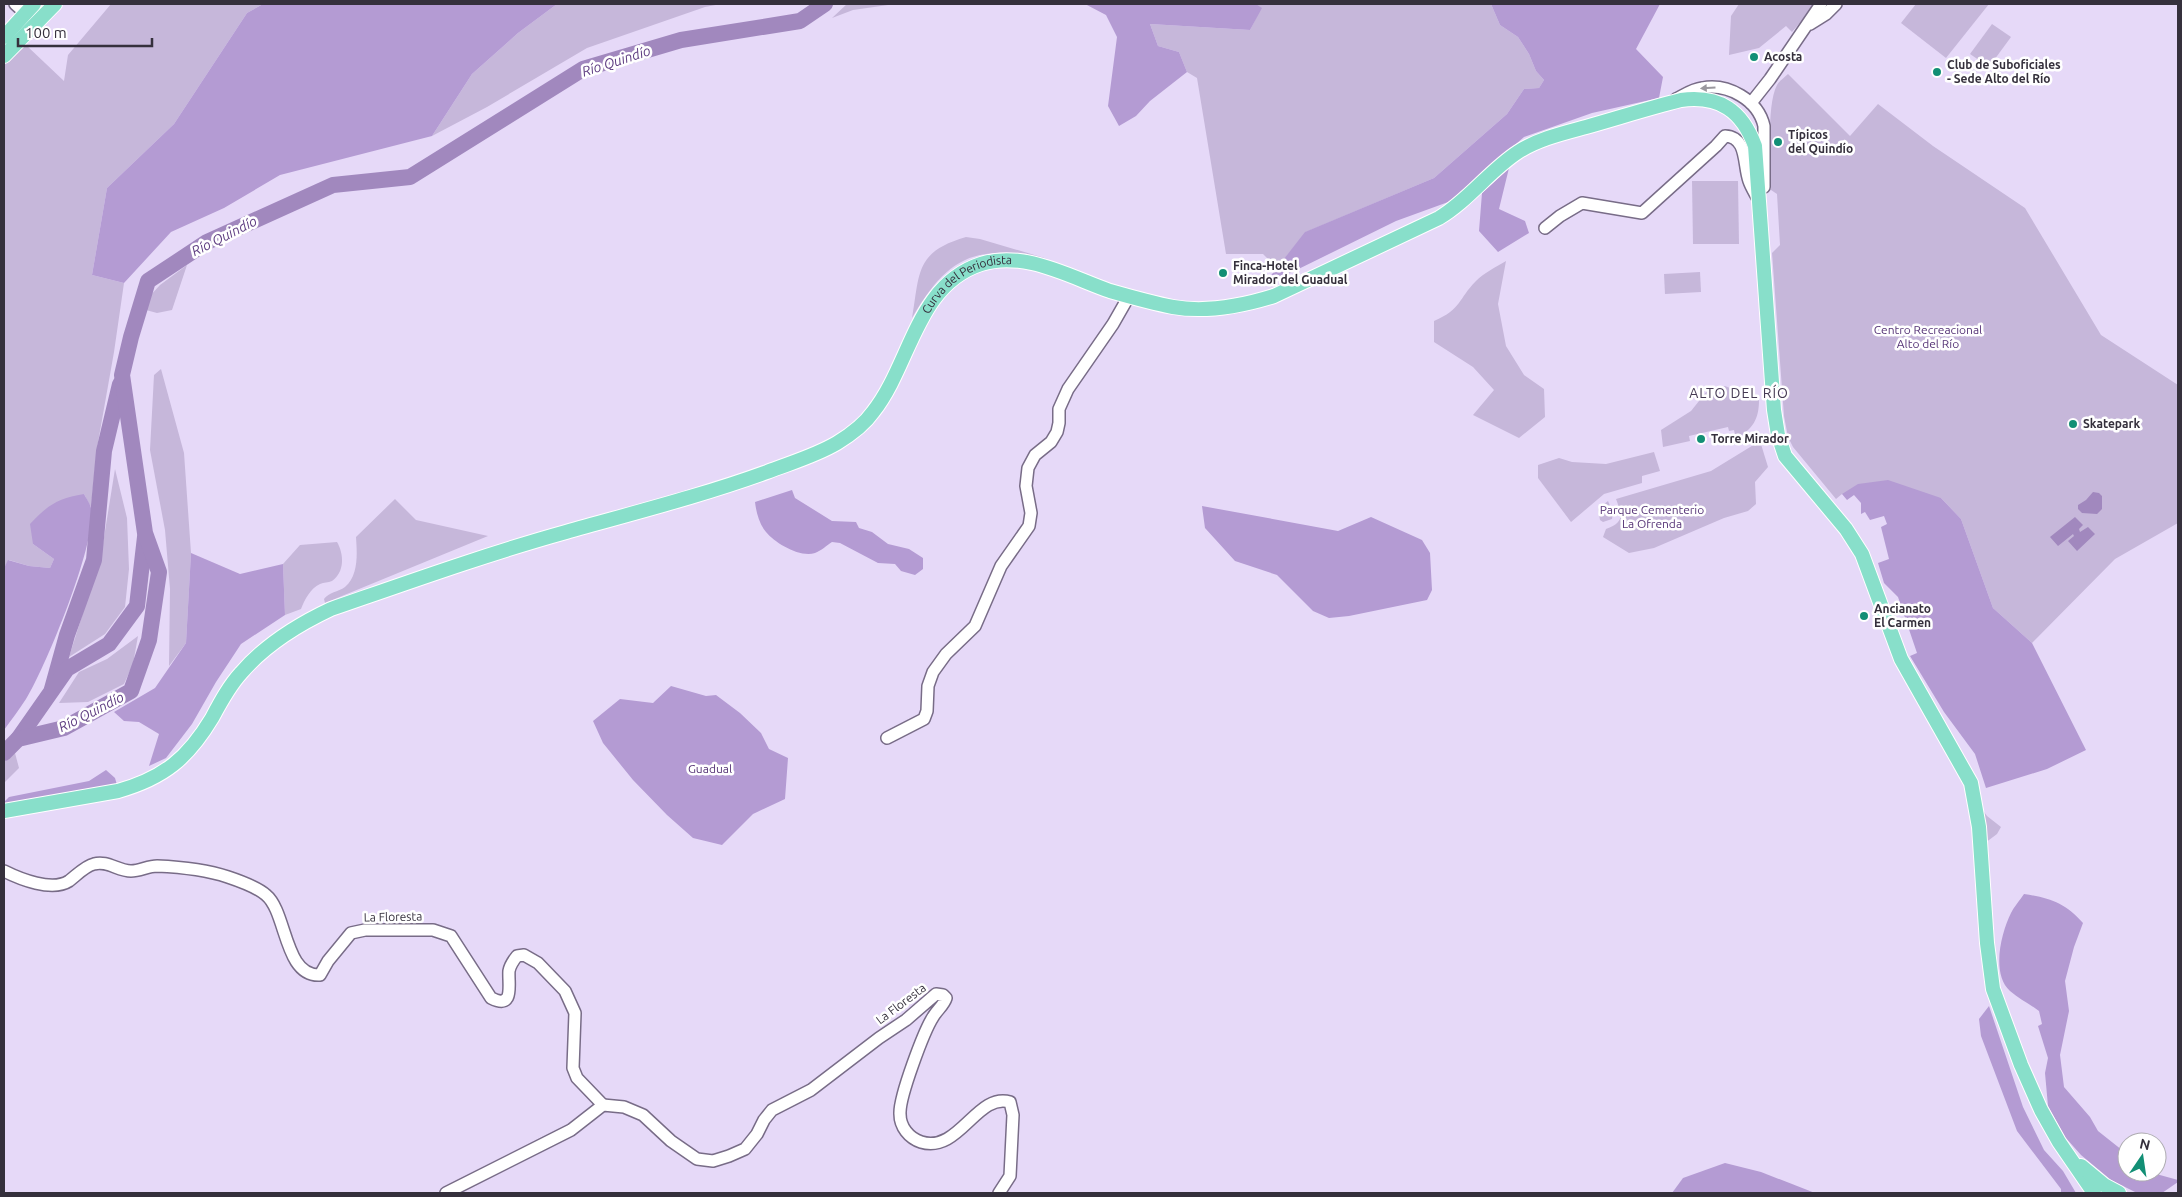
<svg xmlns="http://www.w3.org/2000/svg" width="2182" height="1197" font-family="Ubuntu,sans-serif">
  <rect width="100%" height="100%" fill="#e6d9f8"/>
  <g fill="#c6b7da">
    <polygon points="111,4 263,4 247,13 174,124 107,188 92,275 124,283 114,352 97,448 91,507 84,494 33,544 54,559 50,568 29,566 9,560 4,568 4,65 26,45 64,81 68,55"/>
    <polygon points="557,4 721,4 705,7 587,48 487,107 432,136 472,74 518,33"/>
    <polygon points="847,4 895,4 853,10 832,18"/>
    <polygon points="1256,4 1491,4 1500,25 1518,37 1529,54 1536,71 1544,80 1539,88 1524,89 1507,114 1434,178 1306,232 1277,268 1263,254 1226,254 1197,78 1187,72 1179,52 1158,46 1150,24 1250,30 1261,8"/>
    <polygon points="1739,4 1816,4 1792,32 1786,26 1759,48 1729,55 1731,16"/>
    <polygon points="1916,4 1989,4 1946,58 1901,23"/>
    <polygon points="1992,24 2011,37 1989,67 1970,54"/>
    <path d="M1788,74L1850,136L1878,104L1933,146L2025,208L2101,335L2178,385V523L2115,559L2032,643L1993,608L1961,519L1941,498L1842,494L1836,499L1793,447L1788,437L1784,416L1772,253L1780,245L1777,194L1771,190C1771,165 1766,106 1777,85C1779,81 1785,77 1788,74Z"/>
    <polygon points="1692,181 1738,181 1739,244 1693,244"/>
    <path d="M966,237L980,239L1048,259C978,244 949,254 912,318C920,272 915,252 966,237Z"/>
    <path d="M1506,261L1498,304L1506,346L1524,375L1544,389L1545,417L1519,438L1473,415L1494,390L1473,367L1434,342V321C1462,309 1458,299 1476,281C1484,273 1496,267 1506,261Z"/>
    <polygon points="187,265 172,310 157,313 146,310 149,297 160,285"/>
    <polygon points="1700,272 1701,292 1665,294 1664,274"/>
    <polygon points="161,369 184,453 191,553 186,643 169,666 170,589 165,530 150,450 154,375"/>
    <path d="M1725,386L1759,400C1759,419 1753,429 1736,439L1734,430L1729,431L1728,427L1689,436L1690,441L1663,447L1661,430L1691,411L1707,391Z"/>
    <path d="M1760,441L1768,467L1755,482L1756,504L1748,511L1724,518L1654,548L1629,553L1603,537L1606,529C1625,522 1622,515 1616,499L1711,471Z"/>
    <polygon points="1654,452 1660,471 1642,476 1642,483 1604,494 1571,522 1538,478 1538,465 1559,458 1572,462 1606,464"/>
    <polygon points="115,469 127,518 129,569 125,607 105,634 69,657 101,556"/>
    <path d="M395,499L416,520L488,536L325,603L324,599C329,592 338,592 345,587C359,575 357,553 356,537Z"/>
    <polygon points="1608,501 1613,513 1612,519 1603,522 1600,520 1598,509"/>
    <path d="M337,542C344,554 345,572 332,581C328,583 324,582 320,584C310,589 305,599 301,609L285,615L283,564L300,545Z"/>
    <polygon points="138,636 133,664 124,684 88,702 59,703 79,672 107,659"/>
    <polygon points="15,753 19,768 4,783 4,762"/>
    <polygon points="1982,809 1987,816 2001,827 1997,834 1985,843"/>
  </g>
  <g fill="#b49bd3">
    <polygon points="263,4 557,4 518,33 472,74 432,136 280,175 224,208 171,232 124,283 92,275 107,188 174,124 247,13"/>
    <polygon points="1085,4 1256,4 1262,8 1250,30 1150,24 1158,46 1179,52 1187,72 1150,101 1136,116 1119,126 1108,106 1117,37 1106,15"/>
    <polygon points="1491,4 1660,4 1636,49 1663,77 1659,98 1592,113 1524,137 1451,201 1396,221 1262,287 1305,232 1434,178 1507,114 1524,89 1539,88 1544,80 1536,71 1529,54 1518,37 1500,25"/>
    <polygon points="1509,168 1499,209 1525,221 1529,233 1498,252 1479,231 1482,193"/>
    <polygon points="1888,480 1941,498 1961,519 1993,608 2032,643 2086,750 2047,769 1986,788 1975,754 1944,712 1910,656 1917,653 1898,597 1884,583 1878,563 1889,559 1881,527 1887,524 1884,516 1870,520 1865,512 1861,514 1861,503 1854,495 1847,500 1842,494 1858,484"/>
    <path d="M792,490L795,498L832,521L856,522L859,528L872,532L888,544L909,549L923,558V569L915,575L901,571L895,564L878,563L840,543L832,542C827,545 821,551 815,553C800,558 775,543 766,532C759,524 756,511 755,502Z"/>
    <path d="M84,494C86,498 90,503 91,508C98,540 45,669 26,699C19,710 11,720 4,730V568L8,560L29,566L50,568L54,559L33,544L30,524C48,505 58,498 84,494Z"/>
    <polygon points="1202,506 1338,531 1371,517 1422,540 1430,553 1432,590 1427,600 1349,616 1329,618 1313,611 1277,575 1235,561 1205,528"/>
    <polygon points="191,553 240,574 283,564 285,615 241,644 216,682 192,724 166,758 149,766 159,734 139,722 124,721 114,712 155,688 186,643"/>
    <polygon points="671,686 706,696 716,695 740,713 761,733 769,749 788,758 785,799 753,814 722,845 693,838 667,815 633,780 603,743 593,721 620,699 653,703"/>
    <polygon points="106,770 115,778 117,785 4,809 4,802 9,797 89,781"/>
    <path d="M2024,894C2050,898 2065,903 2083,923L2074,947L2065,981L2069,1011L2060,1055L2064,1087L2090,1117L2098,1131L2127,1154V1172H2149L2178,1180V1182L2162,1193H2137L2111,1180L2081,1155L2065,1137L2048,1106L2045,1073L2048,1058L2038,1026L2042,1024L2039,1011C2030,1004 2019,999 2010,991C1991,974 2001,933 2011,913C2014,907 2020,900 2024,894Z"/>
    <polygon points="1989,1006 2023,1107 2044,1150 2063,1171 2076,1193 2061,1193 2061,1189 2017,1131 1981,1036 1979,1019"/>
    <polygon points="1725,1163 1761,1172 1815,1193 1672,1193 1683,1178"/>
  </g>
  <g fill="#a188be">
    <polygon points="2093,492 2099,493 2102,496 2102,509 2097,514 2082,513 2078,509 2078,505 2086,500"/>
    <polygon points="2075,517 2083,525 2079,529 2080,532 2088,527 2095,534 2077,551 2068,541 2074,536 2073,534 2058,546 2050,537"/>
  </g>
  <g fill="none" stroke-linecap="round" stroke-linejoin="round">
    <g stroke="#a188be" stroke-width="16">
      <polyline points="52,689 67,635 94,560 104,451 120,384"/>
      <polyline points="18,739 67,669 109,644 137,606 145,537"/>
      <polyline points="4,753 18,739 64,728 131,691 149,640 159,572 145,533 122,375 131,337 148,281 207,242 333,185 410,177 583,69 681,40 800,21 825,4"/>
    </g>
    <g stroke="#786c87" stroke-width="14">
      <g id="minor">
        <polyline points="15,4 25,13"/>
        <polyline points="1810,24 1826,14 1836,4"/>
        <path d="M1676,99C1684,95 1693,89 1702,88C1728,83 1758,100 1764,126V187"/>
        <polyline points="1751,103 1770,79 1821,4"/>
        <path d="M1545,228L1560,216L1582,203L1642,213L1716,146L1725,136C1748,137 1743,165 1749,181C1751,187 1755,193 1758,199"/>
        <polyline points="887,738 924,719 927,711 928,686 933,672 946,654 975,626 1001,566 1029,526 1031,513 1026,486 1028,468 1035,455 1051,442 1057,432 1059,423 1059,409 1068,389 1113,324 1129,296"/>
        <path d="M4,871C20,879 52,892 69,881C77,875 85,866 94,864C107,860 118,871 131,871C140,871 148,866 157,866C180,867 207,870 228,877C240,881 257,887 266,895C287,912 284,977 320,975L328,961L351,933L365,930H433L451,936L491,998C515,1010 508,984 509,971C510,965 513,961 517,956L524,955L538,963L565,991L575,1013L573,1068L577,1078L603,1105"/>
        <path d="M446,1193L571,1130L603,1105L624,1107L643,1115L671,1141L697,1159L713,1161L729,1156L745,1149L757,1134L764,1120L772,1110L811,1090L879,1038L906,1020L936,994L943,995L946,998C944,1005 937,1010 933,1017C924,1031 899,1097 900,1114C900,1127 909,1138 921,1142C959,1154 977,1092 1010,1102L1013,1115L1010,1176L999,1193"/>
      </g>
    </g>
    <g stroke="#fff" stroke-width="16">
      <g id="major">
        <polyline points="4,37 34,4"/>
        <polyline points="4,56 55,4"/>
        <path id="s1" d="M4,811L118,791C164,778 188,758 212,718C220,703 229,686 241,673C265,645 297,625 331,609C409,582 487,554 566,532C633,513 701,496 767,472C790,463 815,456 837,443C850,435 864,425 873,412C911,364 916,285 981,264C1024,250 1070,277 1110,291C1131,297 1152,303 1173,307C1207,313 1242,306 1274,296L1439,218C1469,200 1489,171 1518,152C1538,139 1564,133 1586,127C1618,118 1649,108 1681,100C1720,95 1742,111 1755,146L1774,410L1778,435L1785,456L1846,529L1862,554L1901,659L1971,783L1979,827L1987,943L1993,989L2021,1065L2041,1110L2059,1142L2094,1193"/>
        <polyline points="2081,1166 2104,1185 2119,1193"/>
      </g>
    </g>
    <use href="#minor" stroke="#fff" stroke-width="11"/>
    <use href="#major" stroke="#88dfca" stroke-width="14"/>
  </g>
  <defs><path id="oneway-solid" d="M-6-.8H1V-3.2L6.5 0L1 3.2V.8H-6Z" transform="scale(1.25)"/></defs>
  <use fill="#9a989e" href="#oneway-solid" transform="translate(1708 88) rotate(177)"/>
  <g fill="#128f75" stroke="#fff" stroke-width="2">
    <circle cx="1754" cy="57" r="5"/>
    <circle cx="1937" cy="72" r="5"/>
    <circle cx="1778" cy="142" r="5"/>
    <circle cx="1223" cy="273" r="5"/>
    <circle cx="2073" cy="424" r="5"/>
    <circle cx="1701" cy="439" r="5"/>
    <circle cx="1864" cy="616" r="5"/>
  </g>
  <g text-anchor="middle" stroke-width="5" stroke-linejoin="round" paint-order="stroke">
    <g font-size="12" font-weight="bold" fill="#35303c" stroke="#fff" text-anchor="start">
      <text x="1764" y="61">Acosta</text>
      <text x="1947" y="69">Club de Suboficiales<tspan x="1947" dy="14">- Sede Alto del Río</tspan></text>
      <text x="1788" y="139">Típicos<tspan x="1788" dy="14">del Quindío</tspan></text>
      <text x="1233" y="270">Finca-Hotel<tspan x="1233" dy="14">Mirador del Guadual</tspan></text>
      <text x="2083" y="428">Skatepark</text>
      <text x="1711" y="443">Torre Mirador</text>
      <text x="1874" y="613">Ancianato<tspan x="1874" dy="14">El Carmen</tspan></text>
    </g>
    <g font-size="12" fill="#35303c" stroke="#fff">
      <text dy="4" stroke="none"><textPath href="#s1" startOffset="1150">Curva del Periodista</textPath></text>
      <text transform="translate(393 917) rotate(-1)" y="4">La Floresta</text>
      <text transform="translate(901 1004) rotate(-37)" y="4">La Floresta</text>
    </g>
    <g font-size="12" fill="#553376" stroke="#fff">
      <text x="1928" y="334">Centro Recreacional<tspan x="1928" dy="14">Alto del Río</tspan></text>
      <text x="1652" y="514">Parque Cementerio<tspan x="1652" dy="14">La Ofrenda</tspan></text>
      <text x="710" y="773">Guadual</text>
    </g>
    <g font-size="14" font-style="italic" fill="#5f3e82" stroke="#fff">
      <text transform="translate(616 61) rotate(-18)" y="5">Río Quindío</text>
      <text transform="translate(224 236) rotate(-27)" y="5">Río Quindío</text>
      <text transform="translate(91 712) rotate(-27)" y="5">Río Quindío</text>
    </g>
    <g font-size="14" letter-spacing="1" fill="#453a53" stroke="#fff">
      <text x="1739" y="398">ALTO DEL RÍO</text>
    </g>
  </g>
  <rect width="2182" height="1197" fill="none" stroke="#35303c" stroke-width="10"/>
  <g transform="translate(2142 1157) rotate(13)"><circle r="24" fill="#ffffff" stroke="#aeacb1"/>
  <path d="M0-4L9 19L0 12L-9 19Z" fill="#128f75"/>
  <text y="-8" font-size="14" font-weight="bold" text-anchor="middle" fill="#35303c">N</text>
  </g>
  <path d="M18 38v8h134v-8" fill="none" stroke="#35303c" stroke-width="2.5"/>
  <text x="25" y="38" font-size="15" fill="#35303c" stroke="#ffffff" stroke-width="4" paint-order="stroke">100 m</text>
</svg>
